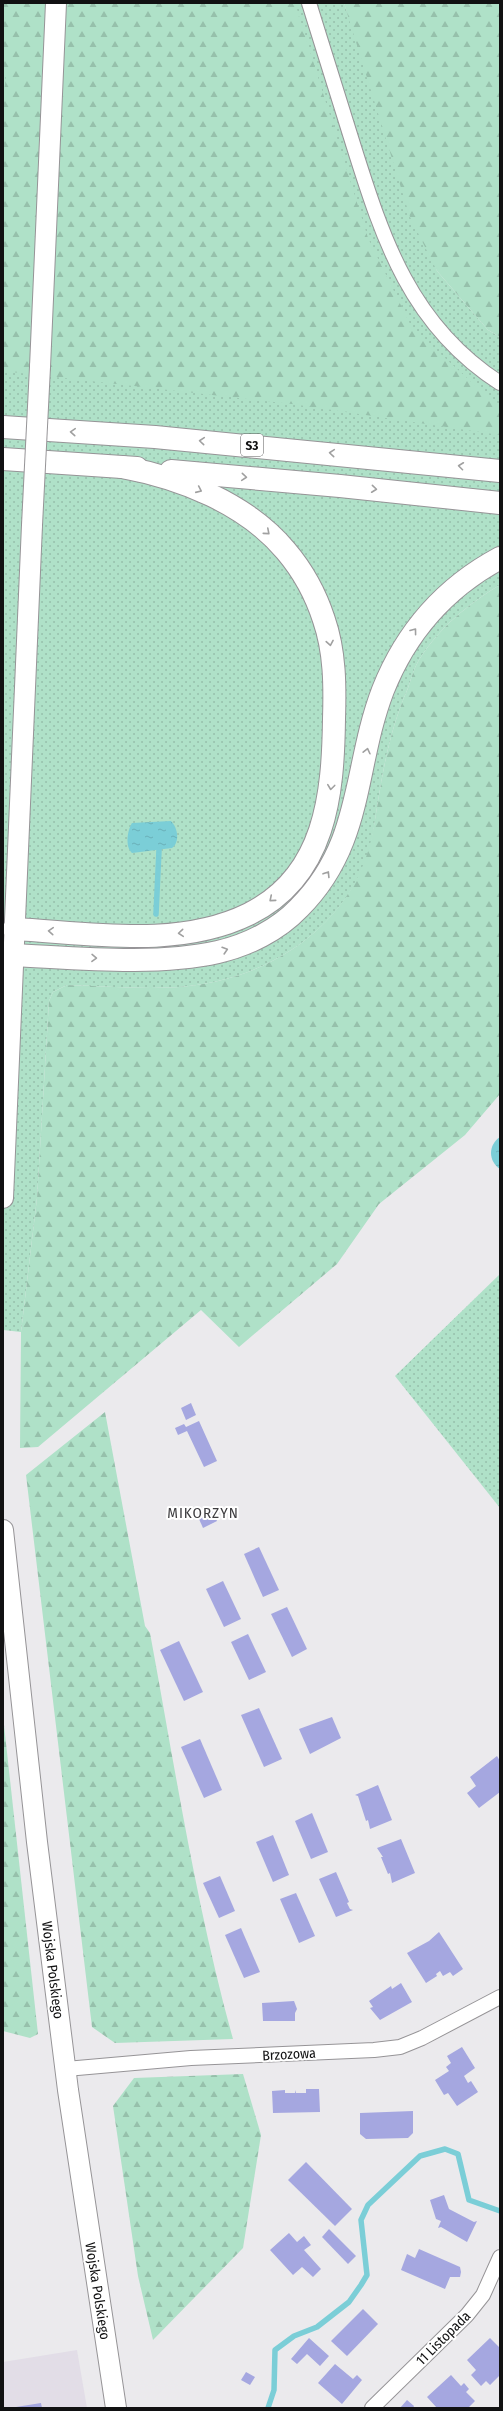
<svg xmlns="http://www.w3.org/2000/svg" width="503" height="2411" font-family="'Fira Sans Condensed',sans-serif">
  <defs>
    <pattern id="grass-dots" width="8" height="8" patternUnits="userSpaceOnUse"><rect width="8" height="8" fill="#afe1c8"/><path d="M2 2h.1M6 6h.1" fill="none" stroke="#96c0ab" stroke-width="1.8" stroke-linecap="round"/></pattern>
    <pattern id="forest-firs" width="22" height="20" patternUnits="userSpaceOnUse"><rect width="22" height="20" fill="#afe1c8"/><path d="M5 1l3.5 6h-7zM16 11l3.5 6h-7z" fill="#96c0ab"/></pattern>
    <pattern id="water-ripples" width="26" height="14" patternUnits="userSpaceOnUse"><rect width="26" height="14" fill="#7bced7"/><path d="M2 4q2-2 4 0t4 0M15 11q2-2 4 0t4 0" fill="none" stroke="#69b0b8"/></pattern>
  </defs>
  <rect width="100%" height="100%" fill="#ebeaed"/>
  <polygon fill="#e2dde7" points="77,2350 87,2408 3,2408 3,2362"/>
  <g fill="url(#grass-dots)">
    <path d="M3,3H344L437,271L488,330L500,337V585C468,604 439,628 419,660C414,668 411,679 408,688C393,722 385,758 379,795C376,812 374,831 370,848C349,918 287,965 218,981C169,993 116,986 67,985L53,992L49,1001L37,1198L21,1332L3,1330Z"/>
    <polygon points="500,1274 500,1508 395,1376"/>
  </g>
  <g fill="url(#forest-firs)">
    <polygon points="3,3 295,3 368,238 412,328 500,408 500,435 292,404 3,371 3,100 6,76 3,61"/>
    <polygon points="344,3 500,3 500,337 488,330 437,271 410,217"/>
    <path d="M500,585V1094L465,1135L379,1204L337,1264L239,1347L201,1310L38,1447L20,1448L21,1332L37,1198L49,1001L53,992L67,985C116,986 169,993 218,981C287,965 349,918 369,848C374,831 376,812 379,795C385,758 393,722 408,688C411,679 414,668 419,660C439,628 468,604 500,585Z"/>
    <path d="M105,1412L145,1626L150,1633C175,1768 196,1906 233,2039L115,2043L92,2027L26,1475Z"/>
    <polygon points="3,1716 38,2034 30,2038 3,2031"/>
    <polygon points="243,2074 261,2135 243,2248 153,2340 138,2276 113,2106 134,2078"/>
  </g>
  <g fill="url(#water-ripples)">
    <path d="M171,821C178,828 180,842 172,848L132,853C125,847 127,831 132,823Z"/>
    <path d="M500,1137V1169C488,1161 488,1145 500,1137Z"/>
  </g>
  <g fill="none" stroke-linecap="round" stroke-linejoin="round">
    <g stroke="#7bced7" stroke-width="5.5">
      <polyline points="156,914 159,850"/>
      <polyline points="268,2408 274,2390 275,2350 294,2336 317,2327 349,2302 361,2285 367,2275 361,2220 368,2205 420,2156 445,2149 458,2154 469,2200 500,2211"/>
    </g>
  </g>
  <g fill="#a5a7e0">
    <polygon points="191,1403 196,1415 186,1420 181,1408"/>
    <polygon points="199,1421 217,1461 204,1467 187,1431 178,1435 175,1428 184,1424 186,1427"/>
    <polygon points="213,1512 217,1521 203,1528 199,1519"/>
    <polygon points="259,1547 279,1590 263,1597 244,1554"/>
    <polygon points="223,1581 241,1619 224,1627 206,1589"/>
    <polygon points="287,1607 307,1649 292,1657 271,1614"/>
    <polygon points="248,1634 266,1672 249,1680 231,1642"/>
    <polygon points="179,1641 203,1692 184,1701 160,1650"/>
    <polygon points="259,1708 282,1759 264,1767 241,1715"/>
    <polygon points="332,1717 341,1738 310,1754 299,1729"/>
    <polygon points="200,1739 222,1790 204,1798 181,1747"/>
    <polygon points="497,1756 500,1761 500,1792 479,1808 467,1793 476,1786 470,1777"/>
    <polygon points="378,1785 392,1820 370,1829 368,1820 366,1821 358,1796 355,1795"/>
    <polygon points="312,1813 328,1852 311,1859 295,1821"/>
    <polygon points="273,1835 289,1875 273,1882 256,1842"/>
    <polygon points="401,1839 415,1873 392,1883 390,1873 388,1874 381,1857 383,1857 377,1848"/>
    <polygon points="336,1872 349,1902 347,1903 350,1909 353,1910 336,1917 319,1879"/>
    <polygon points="220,1876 235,1911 219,1918 203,1883"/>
    <polygon points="296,1893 315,1936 299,1943 280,1899"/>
    <polygon points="241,1928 260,1972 244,1978 225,1935"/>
    <polygon points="439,1932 463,1969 453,1976 450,1972 443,1976 440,1971 436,1974 437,1976 426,1983 407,1953 429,1941"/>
    <polygon points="401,1983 412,2002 380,2020 370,2008 373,2007 369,2001 391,1986 392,1989"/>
    <polygon points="294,2001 297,2009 295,2013 295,2021 263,2021 262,2003"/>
    <polygon points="462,2047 475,2068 464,2076 468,2083 471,2081 478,2092 457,2106 448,2093 444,2095 435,2080 449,2071 446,2067 451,2063 447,2056"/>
    <polygon points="306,2089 319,2089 320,2112 273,2113 272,2091 285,2090 285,2093 295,2093 296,2090 296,2093 306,2093"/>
    <polygon points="413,2111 413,2133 408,2138 366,2139 360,2134 360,2113"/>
    <polygon points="306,2162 352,2209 335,2226 288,2180"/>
    <polygon points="444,2195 449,2209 474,2222 477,2221 467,2242 441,2227 438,2228 441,2221 436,2219 430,2200"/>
    <polygon points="329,2229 356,2256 348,2264 322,2237"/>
    <polygon points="289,2233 297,2242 304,2236 311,2245 304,2250 321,2269 313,2277 302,2267 293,2275 270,2250"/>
    <polygon points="419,2249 460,2267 461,2272 460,2277 450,2277 445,2289 401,2270 407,2254 415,2258"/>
    <polygon points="363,2309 378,2324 347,2356 331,2341"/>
    <polygon points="309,2338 329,2356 320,2366 307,2354 297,2364 291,2359"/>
    <polygon points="490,2338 500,2348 500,2375 490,2385 486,2381 481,2386 471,2375 476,2370 467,2360"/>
    <polygon points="335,2364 353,2379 357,2375 362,2380 342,2404 318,2383"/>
    <polygon points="246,2372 255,2377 250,2385 241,2380"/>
    <polygon points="451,2375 461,2386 464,2383 469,2389 466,2392 475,2401 468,2408 437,2408 427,2397"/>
    <polygon points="407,2400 414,2406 413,2408 400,2408"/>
    <polygon points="41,2403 42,2408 17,2408 16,2407"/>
  </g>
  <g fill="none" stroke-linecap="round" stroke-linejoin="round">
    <g stroke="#969497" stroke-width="16">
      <g id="street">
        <path d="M309,3C324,50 338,97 353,144C383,240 411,326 500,383"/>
        <polyline points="66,2069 191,2058 374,2050 400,2047 422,2038 500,1997"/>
        <polyline points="372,2408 467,2315 483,2295 500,2257"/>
      </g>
    </g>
    <g stroke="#969497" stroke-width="22">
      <g id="secondary">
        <polyline points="40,367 56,3"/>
        <polyline points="3,1198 32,525"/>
        <polyline points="3,1530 37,1842 68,2090 116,2408"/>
      </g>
    </g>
    <g stroke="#969497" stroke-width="24">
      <g id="highway">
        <polyline points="3,427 155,437 500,471"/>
        <polyline points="3,459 137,468"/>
        <polyline points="171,471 340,486 500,503"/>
        <path d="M14,929C90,933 178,949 249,914C326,876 333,794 334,719C335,686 335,652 324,620C316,595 303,571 286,551C246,503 181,478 122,467"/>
        <path d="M13,955C77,958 156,966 218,952C248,945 278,930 299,908C364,843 353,768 383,690C406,632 446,587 500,558"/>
      </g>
    </g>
    <use href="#street" stroke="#fff" stroke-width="14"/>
    <use href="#secondary" stroke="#fff" stroke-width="20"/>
    <use href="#highway" stroke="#fff" stroke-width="22"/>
    <g stroke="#969497" stroke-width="22" stroke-linecap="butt">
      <polyline id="secondary-bridge" points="32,525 40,367"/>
    </g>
    <use href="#secondary-bridge" stroke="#fff" stroke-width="20"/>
  </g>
  <defs><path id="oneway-chevron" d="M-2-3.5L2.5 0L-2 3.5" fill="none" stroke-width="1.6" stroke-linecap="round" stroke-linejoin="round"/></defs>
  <g stroke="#a0a0a0">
    <use href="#oneway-chevron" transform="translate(73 432) rotate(-176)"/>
    <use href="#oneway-chevron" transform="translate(202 441) rotate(-175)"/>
    <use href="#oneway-chevron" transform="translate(332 453) rotate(-175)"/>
    <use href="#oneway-chevron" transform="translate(461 466) rotate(-173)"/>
    <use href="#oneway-chevron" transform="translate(244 477) rotate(5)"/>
    <use href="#oneway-chevron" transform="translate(374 489) rotate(6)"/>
    <use href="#oneway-chevron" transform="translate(199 490) rotate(24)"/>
    <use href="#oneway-chevron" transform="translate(267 532) rotate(41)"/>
    <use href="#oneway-chevron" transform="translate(414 631) rotate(-53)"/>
    <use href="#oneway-chevron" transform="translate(330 643) rotate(80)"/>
    <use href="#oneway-chevron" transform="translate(367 751) rotate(-77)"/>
    <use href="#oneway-chevron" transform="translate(331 787) rotate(97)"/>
    <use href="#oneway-chevron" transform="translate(327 874) rotate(-58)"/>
    <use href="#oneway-chevron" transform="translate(272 899) rotate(140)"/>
    <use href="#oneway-chevron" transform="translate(51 931) rotate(-176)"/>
    <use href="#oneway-chevron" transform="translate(181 933) rotate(175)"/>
    <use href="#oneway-chevron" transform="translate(225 950) rotate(-17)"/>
    <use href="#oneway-chevron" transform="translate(94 958) rotate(1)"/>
  </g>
  <g text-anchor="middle" stroke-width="4" stroke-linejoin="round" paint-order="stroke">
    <rect fill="#fff" stroke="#585859" stroke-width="1" x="241" y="434" width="22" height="22" rx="3"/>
    <g font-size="13" font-weight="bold" fill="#111112">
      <text x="252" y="450">S3</text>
    </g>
    <g font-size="14" fill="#111112" stroke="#fff">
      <text transform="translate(53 1970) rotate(83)" y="5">Wojska Polskiego</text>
      <text transform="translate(289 2054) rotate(-3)" y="5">Brzozowa</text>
      <text transform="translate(98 2291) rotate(81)" y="5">Wojska Polskiego</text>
      <text transform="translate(443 2338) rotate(-45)" y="5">11 Listopada</text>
    </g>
    <g font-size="15" letter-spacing="1" fill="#3e3d40" stroke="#fff">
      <text x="203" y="1518">MIKORZYN</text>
    </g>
  </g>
  <rect width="503" height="2411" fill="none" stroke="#111112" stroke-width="8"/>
</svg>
